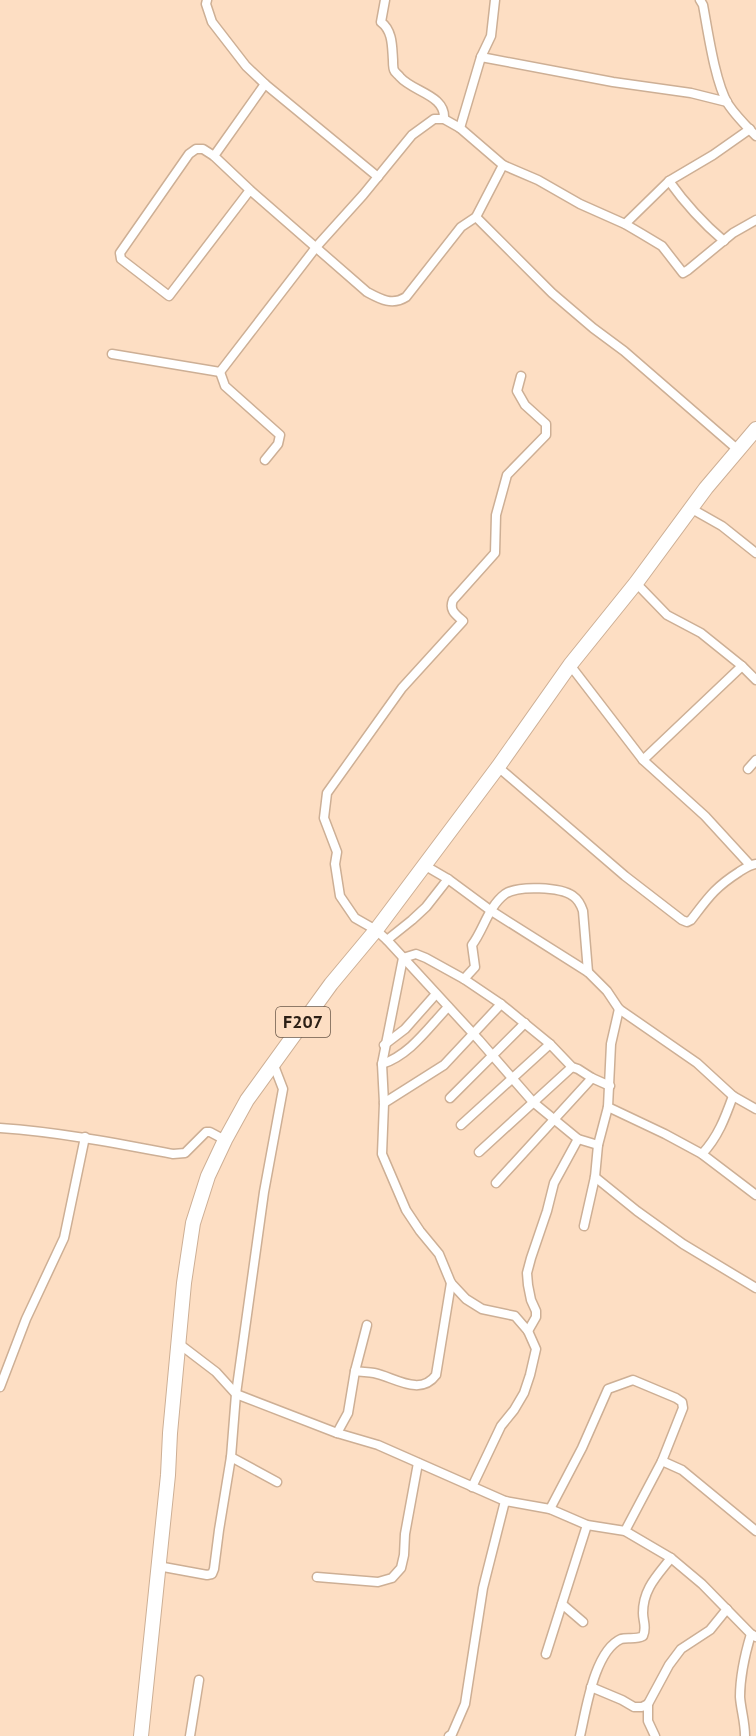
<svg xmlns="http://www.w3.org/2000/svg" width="756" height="1736" font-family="'PT Sans',sans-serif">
  <rect width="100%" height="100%" fill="#fddec3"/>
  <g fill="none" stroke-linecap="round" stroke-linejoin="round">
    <g stroke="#cdaf95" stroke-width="11">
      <g id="street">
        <polyline points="207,0 206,4 212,22 246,66 265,84 378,177"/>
        <path d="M385,0L381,22C393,31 392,47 393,60C393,61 393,69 394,70C395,73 398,74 400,77C413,92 446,95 444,119"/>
        <path d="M700,0L703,5C708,32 715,82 728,104C736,116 746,126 756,136"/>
        <polyline points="481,57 613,82 691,93 727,102"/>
        <polyline points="460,128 481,57 491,36 495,0"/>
        <polyline points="214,156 265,84"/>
        <path d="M669,181C684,202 704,224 724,241"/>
        <path d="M250,190L169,296L121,259L120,253L189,154L196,149H203L214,156L250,190L367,292C380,299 392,306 406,297L461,227L476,217L503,165"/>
        <polyline points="476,217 552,293 593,328 624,351 737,449"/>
        <polyline points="625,224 669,181 713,155 750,129"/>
        <polyline points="112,354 220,372"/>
        <polyline points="220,372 317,246 363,195 412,135 434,119 444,119 460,128 503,165 538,180 580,204 625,224 642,234 662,246 683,273 688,270 733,233 756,220"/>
        <polyline points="220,372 225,386 280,435 278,444 265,460"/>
        <path d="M521,376L517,391L525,405L546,424V435L507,475L496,515L495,553L453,600C449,610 455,614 463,621L402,688L327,793L324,818L337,852L335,864L340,896L355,918L376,930L387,940L479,1040L533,1102L578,1139L598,1145"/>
        <polyline points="692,509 722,526 756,553"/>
        <polyline points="636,583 667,615 701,633 742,666 756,680"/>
        <polyline points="570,665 643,760 705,816 750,865"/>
        <polyline points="643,760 742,666"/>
        <path d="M498,767L625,876L682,920L687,922L691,920C708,898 714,888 739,872C744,869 749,865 756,864"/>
        <polyline points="748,769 756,760"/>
        <polyline points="424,865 448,879 490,910 588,972 607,991 619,1009 697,1063 733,1096 756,1109"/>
        <polyline points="387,940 412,920 426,907 448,879"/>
        <path d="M464,979L475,967L472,945C484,929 488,907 505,894C518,885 561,887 573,896C579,900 581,905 583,911L588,972"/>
        <polyline points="384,1045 405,1029 436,994"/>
        <path d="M382,1064C410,1055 428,1028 448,1007"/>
        <polyline points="450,1098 525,1023"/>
        <polyline points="384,1103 444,1065 501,1004"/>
        <polyline points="608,1107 665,1134 702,1154 756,1195"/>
        <polyline points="461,1125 550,1044"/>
        <path d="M0,1128C59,1132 115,1143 173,1154L185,1153L206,1132H210L225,1140"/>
        <polyline points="479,1152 572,1067"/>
        <path d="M702,1154C718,1137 725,1118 733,1096"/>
        <polyline points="595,1177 637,1211 683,1244 756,1288"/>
        <polyline points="496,1183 592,1078"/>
        <polyline points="584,1226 595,1177 598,1145 608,1107 611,1044 619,1009"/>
        <polyline points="528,1331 536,1317 536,1311 531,1300 528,1285 527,1273 531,1258 547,1211 554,1183 578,1139"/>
        <polyline points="178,1343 216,1372 236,1394 337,1433 378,1445 505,1501 550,1509 587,1525 625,1531 671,1558 702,1584 751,1634 756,1637"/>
        <path d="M355,1371C361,1372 368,1372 374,1373C394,1377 420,1397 436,1375L451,1283"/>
        <polyline points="0,1387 26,1319 64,1238 85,1137"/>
        <polyline points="337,1433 348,1413 355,1371 367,1325"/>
        <polyline points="231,1457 277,1482"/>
        <polyline points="662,1461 682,1470 756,1531"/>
        <polyline points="472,1487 501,1426 514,1410 524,1393 530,1375 536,1349 528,1331 515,1316 482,1309 466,1299 451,1283 439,1254 420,1231 406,1210 382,1154 384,1103 382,1064 403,958 416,954 426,958 464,979 501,1004 550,1044 572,1067 578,1069 592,1078 610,1086"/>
        <polyline points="550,1509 582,1448 608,1389 633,1380 676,1398 682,1402 683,1408 662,1461 625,1531"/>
        <polyline points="158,1566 207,1575 212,1574 214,1569 219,1530 231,1457 236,1394 264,1192 283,1089 273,1063"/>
        <polyline points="317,1577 378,1582 392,1578 401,1568 404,1555 405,1534 418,1463"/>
        <polyline points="562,1604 583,1622"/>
        <polyline points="546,1654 587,1525"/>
        <polyline points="591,1687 622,1700 634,1707 642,1707 648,1704"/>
        <polyline points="190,1736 199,1680"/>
        <polyline points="449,1736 452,1734 465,1704 483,1588 505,1501"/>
        <path d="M580,1736C586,1711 594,1651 621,1639C627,1637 636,1640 643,1636C647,1627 643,1622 643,1613C643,1589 657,1576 671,1558"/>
        <polyline points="655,1736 648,1721 648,1704 669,1665 681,1649 710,1630 727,1609"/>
        <path d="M745,1736C745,1722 741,1710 740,1697C740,1676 745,1654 751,1634"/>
      </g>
    </g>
    <g stroke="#cdaf95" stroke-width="16">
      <polyline id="primary" points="141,1736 168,1475 170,1433 184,1283 193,1223 208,1176 225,1140 247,1100 331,984 376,930 498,767 570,665 636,583 706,488 756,429"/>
    </g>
    <use href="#street" stroke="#fff" stroke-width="8"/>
    <use href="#primary" stroke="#fff" stroke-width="14"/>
  </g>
  <g text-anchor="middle" stroke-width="6" stroke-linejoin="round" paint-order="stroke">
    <rect fill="#fddec3" stroke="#6a5849" stroke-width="1.5" x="276" y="1007" width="54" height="30" rx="4.5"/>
    <g font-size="18" font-weight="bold" fill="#2b1f15">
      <text x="303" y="1028">F207</text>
    </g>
  </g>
</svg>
